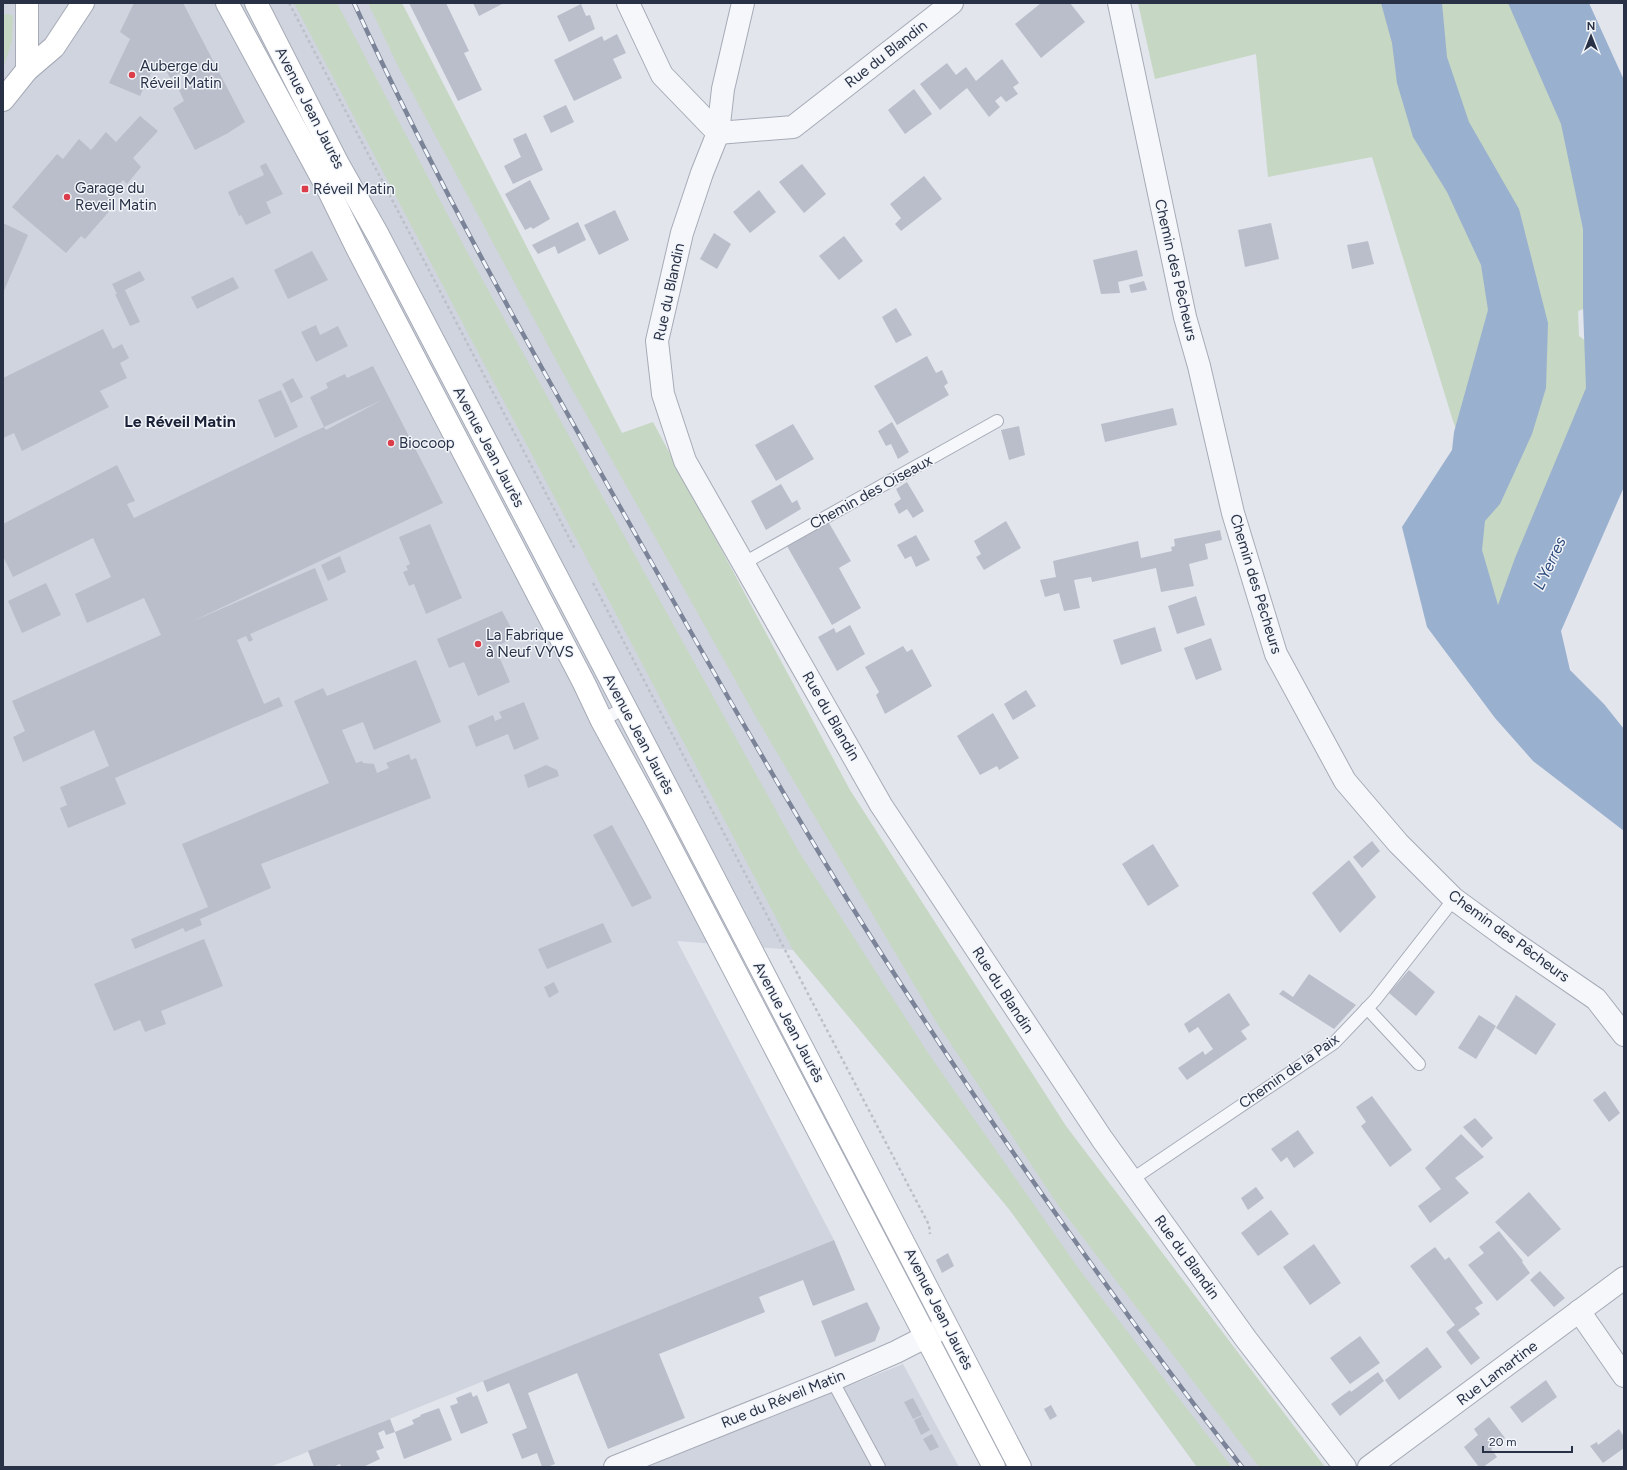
<svg xmlns="http://www.w3.org/2000/svg" width="1627" height="1470" font-family="Figtree,sans-serif">
  <rect width="100%" height="100%" fill="#e2e5ec"/>
  <g fill="#d0d4de">
    <polygon points="3,3 401,3 614,420 970,1009 1309,1467 1197,1467 1009,1209 793,950 677,941 834,1240 270,1467 3,1467"/>
    <polygon points="903,1364 959,1467 647,1467"/>
  </g>
  <g fill="#c6d7c3">
    <polygon points="294,3 337,3 465,248 799,852 928,1053 1079,1269 1232,1467 1197,1467 1009,1209 793,950"/>
    <polygon points="368,3 402,3 622,433 653,422 850,790 1066,1126 1325,1467 1259,1467 1058,1205 935,1020 756,717 563,373 399,68"/>
    <polygon points="1138,3 1394,3 1505,303 1465,452 1453,421 1372,157 1268,177 1256,54 1155,79"/>
    <polygon points="1428,3 1511,3 1545,33 1614,298 1578,311 1579,336 1620,366 1512,599 1485,609 1458,523 1497,471 1489,198"/>
    <polygon points="3,14 13,15 12,41 3,69"/>
  </g>
  <polygon fill="#9ab0cf" points="1381,3 1442,3 1447,57 1469,122 1519,209 1548,323 1546,388 1532,434 1500,504 1485,521 1482,550 1498,605 1515,558 1586,388 1583,307 1583,229 1561,124 1508,3 1589,3 1624,80 1624,487 1561,631 1570,670 1604,704 1624,729 1624,831 1533,761 1495,718 1427,627 1402,527 1452,450 1454,432 1488,310 1481,265 1447,192 1413,137 1397,83 1392,43"/>
  <g fill="#b9beca">
    <polygon points="134,3 183,3 245,122 228,133 195,150 173,108 184,101 179,90 191,84 184,71 170,78 164,66 156,63 140,96 109,83 130,39 120,32"/>
    <polygon points="409,3 446,3 469,51 464,53 482,90 458,101"/>
    <polygon points="473,3 504,3 479,16"/>
    <polygon points="1041,3 1070,3 1085,22 1041,58 1015,24"/>
    <polygon points="581,4 586,16 590,15 595,29 569,42 557,16"/>
    <polygon points="617,34 626,53 613,59 622,78 574,101 554,60 602,36 604,41"/>
    <polygon points="1002,59 1019,83 1013,87 1018,94 1006,102 1001,96 995,101 1000,107 989,117 967,88 940,110 920,84 947,63 956,75 966,67 976,81"/>
    <polygon points="914,89 932,114 905,134 888,110"/>
    <polygon points="566,105 574,122 551,133 543,116"/>
    <polygon points="140,116 158,131 133,158 141,167 127,184 123,180 116,188 119,191 109,203 113,207 85,239 81,236 66,253 12,207 57,154 63,159 79,139 91,150 106,132 116,142"/>
    <polygon points="526,133 543,170 513,184 504,166 521,157 513,139"/>
    <polygon points="266,163 283,194 266,202 271,213 246,225 241,215 239,216 228,192 264,175 260,166"/>
    <polygon points="802,164 826,194 804,213 779,182"/>
    <polygon points="924,176 942,199 901,231 895,224 901,218 890,204"/>
    <polygon points="530,180 550,219 533,229 531,227 525,230 505,194"/>
    <polygon points="759,190 776,212 750,233 733,212"/>
    <polygon points="615,210 629,240 599,255 584,225"/>
    <polygon points="578,222 586,240 558,254 555,246 538,254 532,245"/>
    <polygon points="3,223 28,235 3,293"/>
    <polygon points="1271,223 1279,259 1245,267 1238,230"/>
    <polygon points="714,233 731,244 717,269 700,259"/>
    <polygon points="844,236 863,261 839,280 819,256"/>
    <polygon points="1368,241 1374,264 1352,269 1347,245"/>
    <polygon points="1137,250 1143,276 1118,282 1120,293 1101,294 1093,260"/>
    <polygon points="312,251 328,280 288,299 274,270"/>
    <polygon points="140,271 145,280 125,290 140,322 130,326 115,294 117,294 112,284"/>
    <polygon points="233,277 239,288 197,309 191,297"/>
    <polygon points="1144,281 1147,290 1131,293 1129,285"/>
    <polygon points="896,308 912,335 896,343 882,317"/>
    <polygon points="316,325 320,335 338,326 348,346 316,362 301,332"/>
    <polygon points="103,329 113,349 122,344 129,358 120,363 127,378 100,391 109,407 22,451 14,433 3,438 3,378"/>
    <polygon points="927,356 936,373 942,370 948,383 944,386 949,395 897,425 874,386"/>
    <polygon points="373,366 443,503 191,622 315,568 328,600 250,634 253,640 249,642 246,636 237,640 264,704 279,697 283,706 115,778 126,804 68,828 60,808 67,805 60,787 109,766 94,730 23,762 13,737 25,731 12,701 161,635 144,598 87,623 75,594 111,577 93,538 13,577 3,556 3,524 117,465 135,501 127,504 134,518 302,437 324,427 326,430 382,400 324,427 310,397 328,388 326,383 345,374 347,378"/>
    <polygon points="293,378 303,397 291,403 282,384"/>
    <polygon points="281,390 298,427 275,438 258,400"/>
    <polygon points="1173,408 1177,425 1105,442 1101,424"/>
    <polygon points="892,422 909,452 898,459 891,444 886,446 878,431"/>
    <polygon points="793,424 814,459 776,481 755,445"/>
    <polygon points="1019,426 1025,455 1009,460 1001,430"/>
    <polygon points="907,482 924,511 913,518 907,509 899,514 894,504 901,499 896,489"/>
    <polygon points="781,484 792,503 797,500 801,509 766,530 751,501"/>
    <polygon points="1006,521 1021,548 984,570 976,557 981,554 974,541"/>
    <polygon points="829,523 851,561 839,568 861,608 832,625 787,546"/>
    <polygon points="430,524 462,598 426,614 414,584 409,586 403,572 408,570 406,566 410,564 399,537"/>
    <polygon points="1220,530 1222,540 1205,544 1208,559 1189,564 1194,586 1161,592 1156,568 1092,582 1091,577 1074,580 1080,608 1064,611 1059,593 1045,597 1040,580 1056,577 1053,561 1138,541 1141,558 1172,551 1171,547 1175,546 1174,539"/>
    <polygon points="916,535 930,560 916,567 911,556 905,559 897,545"/>
    <polygon points="340,556 346,572 328,581 321,565"/>
    <polygon points="46,583 61,615 22,633 8,601"/>
    <polygon points="1196,596 1205,625 1177,634 1168,606"/>
    <polygon points="502,611 516,637 495,647 510,682 478,696 464,662 449,668 437,639"/>
    <polygon points="850,625 865,654 837,671 818,637 834,628 836,633"/>
    <polygon points="1155,627 1162,651 1121,665 1113,640"/>
    <polygon points="1211,638 1222,670 1196,680 1184,648"/>
    <polygon points="903,646 907,652 912,649 932,686 885,714 876,695 879,692 865,667"/>
    <polygon points="416,660 441,722 374,750 363,722 342,730 356,763 362,761 363,763 374,764 377,773 389,768 386,763 409,754 411,760 416,758 431,798 261,864 271,888 200,919 202,925 185,932 183,928 135,949 131,939 208,907 182,844 329,783 294,701 323,688 327,696"/>
    <polygon points="1026,690 1036,706 1013,720 1004,704"/>
    <polygon points="524,702 539,739 514,750 508,734 476,747 468,726 493,715 495,721 502,718 499,712"/>
    <polygon points="993,713 1019,758 999,770 997,766 980,775 957,736"/>
    <polygon points="546,765 557,770 559,776 528,788 524,775"/>
    <polygon points="612,825 652,898 632,907 593,835"/>
    <polygon points="1372,841 1380,851 1362,868 1353,857"/>
    <polygon points="1153,844 1179,886 1148,906 1122,864"/>
    <polygon points="1349,860 1376,897 1340,933 1312,893"/>
    <polygon points="603,923 612,942 547,969 538,949"/>
    <polygon points="204,939 223,986 161,1011 166,1024 145,1032 140,1020 114,1031 94,984"/>
    <polygon points="1409,970 1435,992 1416,1016 1389,993"/>
    <polygon points="1309,974 1356,1005 1334,1029 1279,994 1283,990 1293,997"/>
    <polygon points="554,982 559,992 549,998 544,987"/>
    <polygon points="1229,993 1250,1025 1241,1031 1247,1039 1187,1080 1178,1068 1203,1051 1205,1055 1213,1049 1198,1027 1189,1033 1184,1024"/>
    <polygon points="1516,995 1556,1024 1536,1055 1496,1028"/>
    <polygon points="1479,1015 1496,1026 1476,1059 1458,1048"/>
    <polygon points="1605,1091 1620,1113 1609,1122 1593,1100"/>
    <polygon points="1372,1096 1412,1150 1390,1167 1361,1126 1366,1122 1356,1107"/>
    <polygon points="1475,1118 1493,1138 1482,1148 1463,1127"/>
    <polygon points="1298,1130 1314,1153 1294,1168 1287,1157 1281,1162 1271,1149"/>
    <polygon points="1461,1134 1484,1157 1455,1178 1469,1193 1430,1223 1418,1206 1441,1189 1425,1168"/>
    <polygon points="1256,1187 1264,1198 1248,1210 1241,1198"/>
    <polygon points="1529,1192 1561,1229 1528,1257 1495,1222"/>
    <polygon points="1271,1210 1289,1234 1258,1256 1241,1233"/>
    <polygon points="1499,1231 1523,1261 1522,1262 1530,1273 1497,1301 1468,1265 1484,1253 1479,1247"/>
    <polygon points="834,1240 855,1290 813,1306 803,1280 759,1297 765,1312 659,1354 685,1418 608,1449 577,1373 528,1393 555,1464 547,1467 542,1467 537,1453 522,1459 512,1434 527,1428 509,1383 487,1392 483,1381"/>
    <polygon points="1314,1244 1341,1283 1310,1305 1283,1267"/>
    <polygon points="1435,1247 1445,1260 1449,1257 1483,1303 1475,1308 1480,1314 1458,1330 1480,1358 1471,1365 1446,1332 1455,1325 1410,1266"/>
    <polygon points="948,1253 954,1266 942,1273 936,1260"/>
    <polygon points="1540,1271 1565,1298 1554,1307 1530,1280"/>
    <polygon points="867,1302 880,1328 875,1341 835,1357 821,1321"/>
    <polygon points="1360,1336 1380,1363 1350,1384 1330,1358"/>
    <polygon points="1427,1347 1442,1367 1399,1400 1385,1380"/>
    <polygon points="1378,1372 1384,1381 1340,1416 1331,1404 1350,1390 1351,1392"/>
    <polygon points="1546,1380 1557,1397 1522,1423 1510,1407"/>
    <polygon points="471,1392 473,1397 477,1395 488,1423 461,1434 450,1406 458,1403 456,1398"/>
    <polygon points="913,1398 922,1415 913,1419 904,1402"/>
    <polygon points="1051,1405 1057,1416 1050,1420 1044,1409"/>
    <polygon points="439,1408 452,1440 404,1459 395,1432 414,1424 412,1420 421,1416 420,1415"/>
    <polygon points="922,1416 930,1430 921,1435 914,1420"/>
    <polygon points="1489,1417 1505,1438 1491,1449 1497,1457 1483,1467 1479,1467 1464,1447 1478,1435 1474,1429"/>
    <polygon points="390,1419 395,1432 386,1435 384,1430 378,1433 384,1448 376,1451 380,1459 363,1467 341,1467 340,1464 333,1467 314,1467 308,1451"/>
    <polygon points="1619,1429 1624,1437 1624,1448 1603,1463 1590,1446 1597,1442 1598,1445"/>
    <polygon points="932,1434 939,1447 930,1451 923,1439"/>
  </g>
  <g fill="none" stroke-linecap="round" stroke-linejoin="round">
    <g stroke="#a6abb7" stroke-width="14">
      <g id="service">
        <polyline points="744,563 997,421"/>
        <polyline points="602,721 625,707"/>
        <polyline points="1367,1008 1419,1064"/>
        <polyline points="1131,1180 1334,1043 1375,1000 1454,899"/>
        <polyline points="832,1380 879,1467"/>
      </g>
    </g>
    <g stroke="#a6abb7" stroke-width="24">
      <g id="minor">
        <polyline points="628,3 662,75 718,133"/>
        <polyline points="743,3 723,89 718,133 702,173 682,233 657,341 663,394 685,461 881,805 1102,1139 1246,1339 1345,1467"/>
        <polyline points="1119,3 1185,317 1199,366 1233,513 1276,654 1345,781 1398,843 1454,899 1510,940 1596,999 1624,1035"/>
        <polyline points="718,133 793,127 952,3"/>
        <polyline points="1579,1311 1624,1376"/>
        <polyline points="615,1467 832,1380 896,1352 943,1328"/>
        <polyline points="1369,1467 1624,1278"/>
      </g>
    </g>
    <g stroke="#a6abb7" stroke-width="24">
      <g id="secondary">
        <polyline points="227,3 329,191 356,246 584,683 602,721 654,816 994,1467"/>
        <polyline points="256,3 338,164 378,235 625,707 1020,1467"/>
        <polyline points="27,70 27,3"/>
        <polyline points="3,100 27,70 54,47 83,3"/>
      </g>
    </g>
    <g stroke="#bcc0c8" stroke-width="2.5" stroke-dasharray="3 3" stroke-linecap="butt">
      <polyline points="289,3 575,549"/>
      <polyline points="593,583 929,1225 930,1234"/>
    </g>
    <use href="#service" stroke="#f6f7fa" stroke-width="12"/>
    <use href="#minor" stroke="#f6f7fa" stroke-width="22"/>
    <use href="#secondary" stroke="#fff" stroke-width="22"/>
    <g stroke="#7a8397" stroke-width="4.5">
      <path id="rail" d="M354,3C440,191 543,371 645,551C710,666 775,781 844,894C915,1009 990,1121 1068,1231C1124,1311 1182,1390 1242,1467"/>
    </g>
    <use href="#rail" stroke="#f2f5f9" stroke-width="3" stroke-dasharray="9" stroke-linecap="butt"/>
  </g>
  <g fill="#db3d4a" stroke="#f2f5f9" stroke-width="1.5">
    <circle cx="132" cy="75" r="4"/>
    <rect x="301" y="185" width="8" height="8" rx="2"/>
    <circle cx="67" cy="197" r="4"/>
    <circle cx="391" cy="443" r="4"/>
    <circle cx="478" cy="644" r="4"/>
  </g>
  <g text-anchor="middle" stroke-width="3" stroke-linejoin="round" paint-order="stroke">
    <g font-size="15" fill="#283146" stroke="#f2f5f9">
      <text transform="translate(886 54) rotate(-38)" y="5">Rue du Blandin</text>
      <text transform="translate(310 108) rotate(63)" y="5">Avenue Jean Jaurès</text>
      <text transform="translate(1176 270) rotate(77)" y="5">Chemin des Pêcheurs</text>
      <text transform="translate(669 292) rotate(-78)" y="5">Rue du Blandin</text>
      <text transform="translate(489 447) rotate(62)" y="5">Avenue Jean Jaurès</text>
      <text transform="translate(871 492) rotate(-29)" y="5">Chemin des Oiseaux</text>
      <text transform="translate(1256 584) rotate(73)" y="5">Chemin des Pêcheurs</text>
      <text transform="translate(831 716) rotate(60)" y="5">Rue du Blandin</text>
      <text transform="translate(639 734) rotate(62)" y="5">Avenue Jean Jaurès</text>
      <text transform="translate(1509 936) rotate(36)" y="5">Chemin des Pêcheurs</text>
      <text transform="translate(1003 990) rotate(57)" y="5">Rue du Blandin</text>
      <text transform="translate(789 1022) rotate(62)" y="5">Avenue Jean Jaurès</text>
      <text transform="translate(1289 1071) rotate(-35)" y="5">Chemin de la Paix</text>
      <text transform="translate(1187 1257) rotate(54)" y="5">Rue du Blandin</text>
      <text transform="translate(939 1309) rotate(63)" y="5">Avenue Jean Jaurès</text>
      <text transform="translate(1497 1373) rotate(-37)" y="5">Rue Lamartine</text>
      <text transform="translate(783 1399) rotate(-22)" y="5">Rue du Réveil Matin</text>
    </g>
    <g font-size="15" fill="#283146" stroke="#f2f5f9" text-anchor="start">
      <text x="140" y="71">Auberge du<tspan x="140" dy="17">Réveil Matin</tspan></text>
      <text x="75" y="193">Garage du<tspan x="75" dy="17">Reveil Matin</tspan></text>
      <text x="313" y="194">Réveil Matin</text>
      <text x="399" y="448">Biocoop</text>
      <text x="486" y="640">La Fabrique<tspan x="486" dy="17">à Neuf VYVS</tspan></text>
    </g>
    <g font-size="16" font-weight="bold" fill="#1b2237" stroke="#f2f5f9">
      <text x="180" y="427">Le Réveil Matin</text>
    </g>
    <g font-size="16" font-style="italic" fill="#2e4c7e" stroke="#f2f5f9">
      <text transform="translate(1549 563) rotate(-65)" y="6">L'Yerres</text>
    </g>
  </g>
  <rect width="1627" height="1470" fill="none" stroke="#283146" stroke-width="8"/>
  <g transform="translate(1591 36)" stroke="#f2f5f9" stroke-width="3" paint-order="stroke">
  <path d="M0-3L7 15L0 10L-7 15Z" fill="#283146"/>
  <text y="-6" font-size="11" font-weight="bold" text-anchor="middle" fill="#283146">N</text>
  </g>
  <path d="M1483 1446v6h89v-6" fill="none" stroke="#283146" stroke-width="2"/>
  <text x="1489" y="1446" font-size="12" fill="#283146" stroke="#f2f5f9" stroke-width="3" paint-order="stroke">20 m</text>
</svg>
